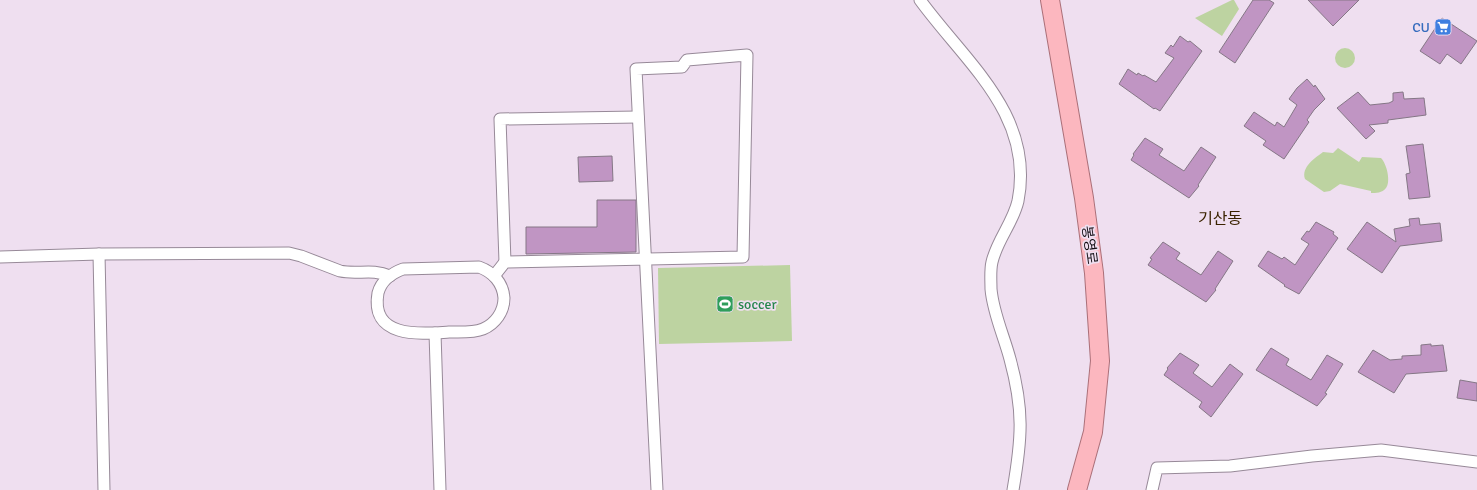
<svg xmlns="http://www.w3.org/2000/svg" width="1477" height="490" font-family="Signika,'Noto Sans KR',sans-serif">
  <rect width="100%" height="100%" fill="#efdff0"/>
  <g fill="#bdd3a1">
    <polygon points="1232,0 1234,0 1239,9 1222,36 1195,18"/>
    <circle cx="1345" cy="58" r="10"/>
    <path d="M1338,148L1359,162L1362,157L1381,158C1387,164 1391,182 1386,188C1382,193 1376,193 1371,193V191L1340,184L1330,191L1324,192L1305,179C1301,167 1315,158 1323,152L1333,153Z"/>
    <polygon points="790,265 792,341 659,344 658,268"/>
  </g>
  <g fill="#c095c3" stroke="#857786">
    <polygon points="1253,0 1269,0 1274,3 1235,63 1219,52"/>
    <polygon points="1308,0 1359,0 1333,26"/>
    <polygon points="1442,18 1477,41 1461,64 1447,54 1440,64 1420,51"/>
    <polygon points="1180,36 1188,42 1190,41 1202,51 1160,111 1155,108 1154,109 1119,84 1128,69 1137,75 1138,73 1143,76 1144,75 1156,82 1174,58 1165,53 1171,45 1173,47"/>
    <polygon points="1307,79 1314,87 1315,85 1325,99 1314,110 1307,120 1309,122 1284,159 1263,145 1266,141 1244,126 1254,112 1275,126 1277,122 1284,127 1297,105 1289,99 1297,88"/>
    <polygon points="1358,92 1370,105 1389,103 1393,101 1393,93 1403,92 1404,99 1424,98 1426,115 1388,120 1388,123 1369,125 1375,131 1366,139 1337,108"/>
    <polygon points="1145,138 1163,149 1159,155 1184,171 1201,147 1216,157 1198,185 1199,186 1189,198 1131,160 1134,155 1133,154"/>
    <polygon points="1423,144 1430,197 1409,199 1406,174 1410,173 1406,146"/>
    <polygon points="612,156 613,181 579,182 578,157"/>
    <polygon points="597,200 636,200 636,252 526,254 526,227 597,227"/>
    <polygon points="1419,218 1420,225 1440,223 1442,241 1400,246 1382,273 1347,249 1367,222 1396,242 1394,229 1410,226 1409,219"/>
    <polygon points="1316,222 1334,232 1333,234 1338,238 1299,294 1284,286 1285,285 1258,266 1268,251 1282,259 1284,257 1295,265 1309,244 1301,239 1307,231 1309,232"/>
    <polygon points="1163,242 1180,253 1176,259 1201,275 1218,251 1233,261 1215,289 1216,290 1206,302 1148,265 1152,259 1150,258"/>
    <polygon points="1431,344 1431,346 1443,345 1447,371 1406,374 1394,393 1358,372 1373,350 1390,360 1402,359 1402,356 1421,355 1421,345"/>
    <polygon points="1271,348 1289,359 1286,365 1311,380 1327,355 1343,364 1325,393 1327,394 1317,406 1256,370"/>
    <polygon points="1180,353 1199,365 1193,373 1212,387 1230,364 1243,374 1211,417 1199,407 1202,402 1164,375 1168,369 1167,368"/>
    <polygon points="1460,380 1477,383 1477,401 1457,398"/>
  </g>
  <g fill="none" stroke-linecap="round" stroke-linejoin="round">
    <g stroke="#978998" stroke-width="13">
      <g id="minor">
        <path d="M920,0C965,62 1035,115 1018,201C1013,223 997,240 992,262C990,270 991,281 991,289C993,313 1004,336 1010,359C1024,410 1022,438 1013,490"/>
        <polyline points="99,254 104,490"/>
        <path d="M0,257L99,254L289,253L301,256L340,271C358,275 371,268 390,276"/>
        <polyline points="505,262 500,119 638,117"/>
        <path d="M479,267C493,272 503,283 504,298C504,312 495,324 483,329C473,333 460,332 449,332C421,334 370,339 378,293C381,281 392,273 403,269Z"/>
        <polyline points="494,276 505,262 743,257 747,55 687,60 682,67 636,69 657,490"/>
        <polyline points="435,333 440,490"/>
        <polyline points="1152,490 1157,468 1230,466 1312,456 1381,450 1477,462"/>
      </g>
    </g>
    <g stroke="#ab7079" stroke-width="20">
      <polyline id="trunk" points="1050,0 1084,198 1094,273 1100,361 1093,432 1077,490"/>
    </g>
    <use href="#minor" stroke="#fff" stroke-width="11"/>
    <use href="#trunk" stroke="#fcb7bf" stroke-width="18"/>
  </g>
  <defs>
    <g id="supermarket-square" transform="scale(0.9)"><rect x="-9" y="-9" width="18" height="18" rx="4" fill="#3f7fe0" stroke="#efdff0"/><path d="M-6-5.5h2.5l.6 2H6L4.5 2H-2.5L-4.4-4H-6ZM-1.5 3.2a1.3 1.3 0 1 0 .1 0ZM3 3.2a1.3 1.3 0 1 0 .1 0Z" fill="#fff"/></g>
    <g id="stadium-square" transform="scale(0.9)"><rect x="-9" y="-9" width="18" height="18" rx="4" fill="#2e9e5b" stroke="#efdff0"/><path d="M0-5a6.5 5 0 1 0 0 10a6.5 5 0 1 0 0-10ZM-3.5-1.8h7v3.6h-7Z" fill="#fff"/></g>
  </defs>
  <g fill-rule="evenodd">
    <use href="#supermarket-square" x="1443" y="27"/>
    <use href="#stadium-square" x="725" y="304"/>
  </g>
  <g text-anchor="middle" stroke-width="3.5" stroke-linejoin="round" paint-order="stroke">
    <g font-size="14" fill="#366cbe" stroke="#efdff0" text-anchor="end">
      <text x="1430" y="32">CU</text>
    </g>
    <g font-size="14" fill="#140f14" stroke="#efdff0">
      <text transform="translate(1090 245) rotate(82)" y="5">봉영로</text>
    </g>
    <g font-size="14" fill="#27864d" stroke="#efdff0" text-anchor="start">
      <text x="738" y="309">soccer</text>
    </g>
    <g font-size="16" fill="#3b2300" stroke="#efdff0">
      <text x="1220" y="224">기산동</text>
    </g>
  </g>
</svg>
